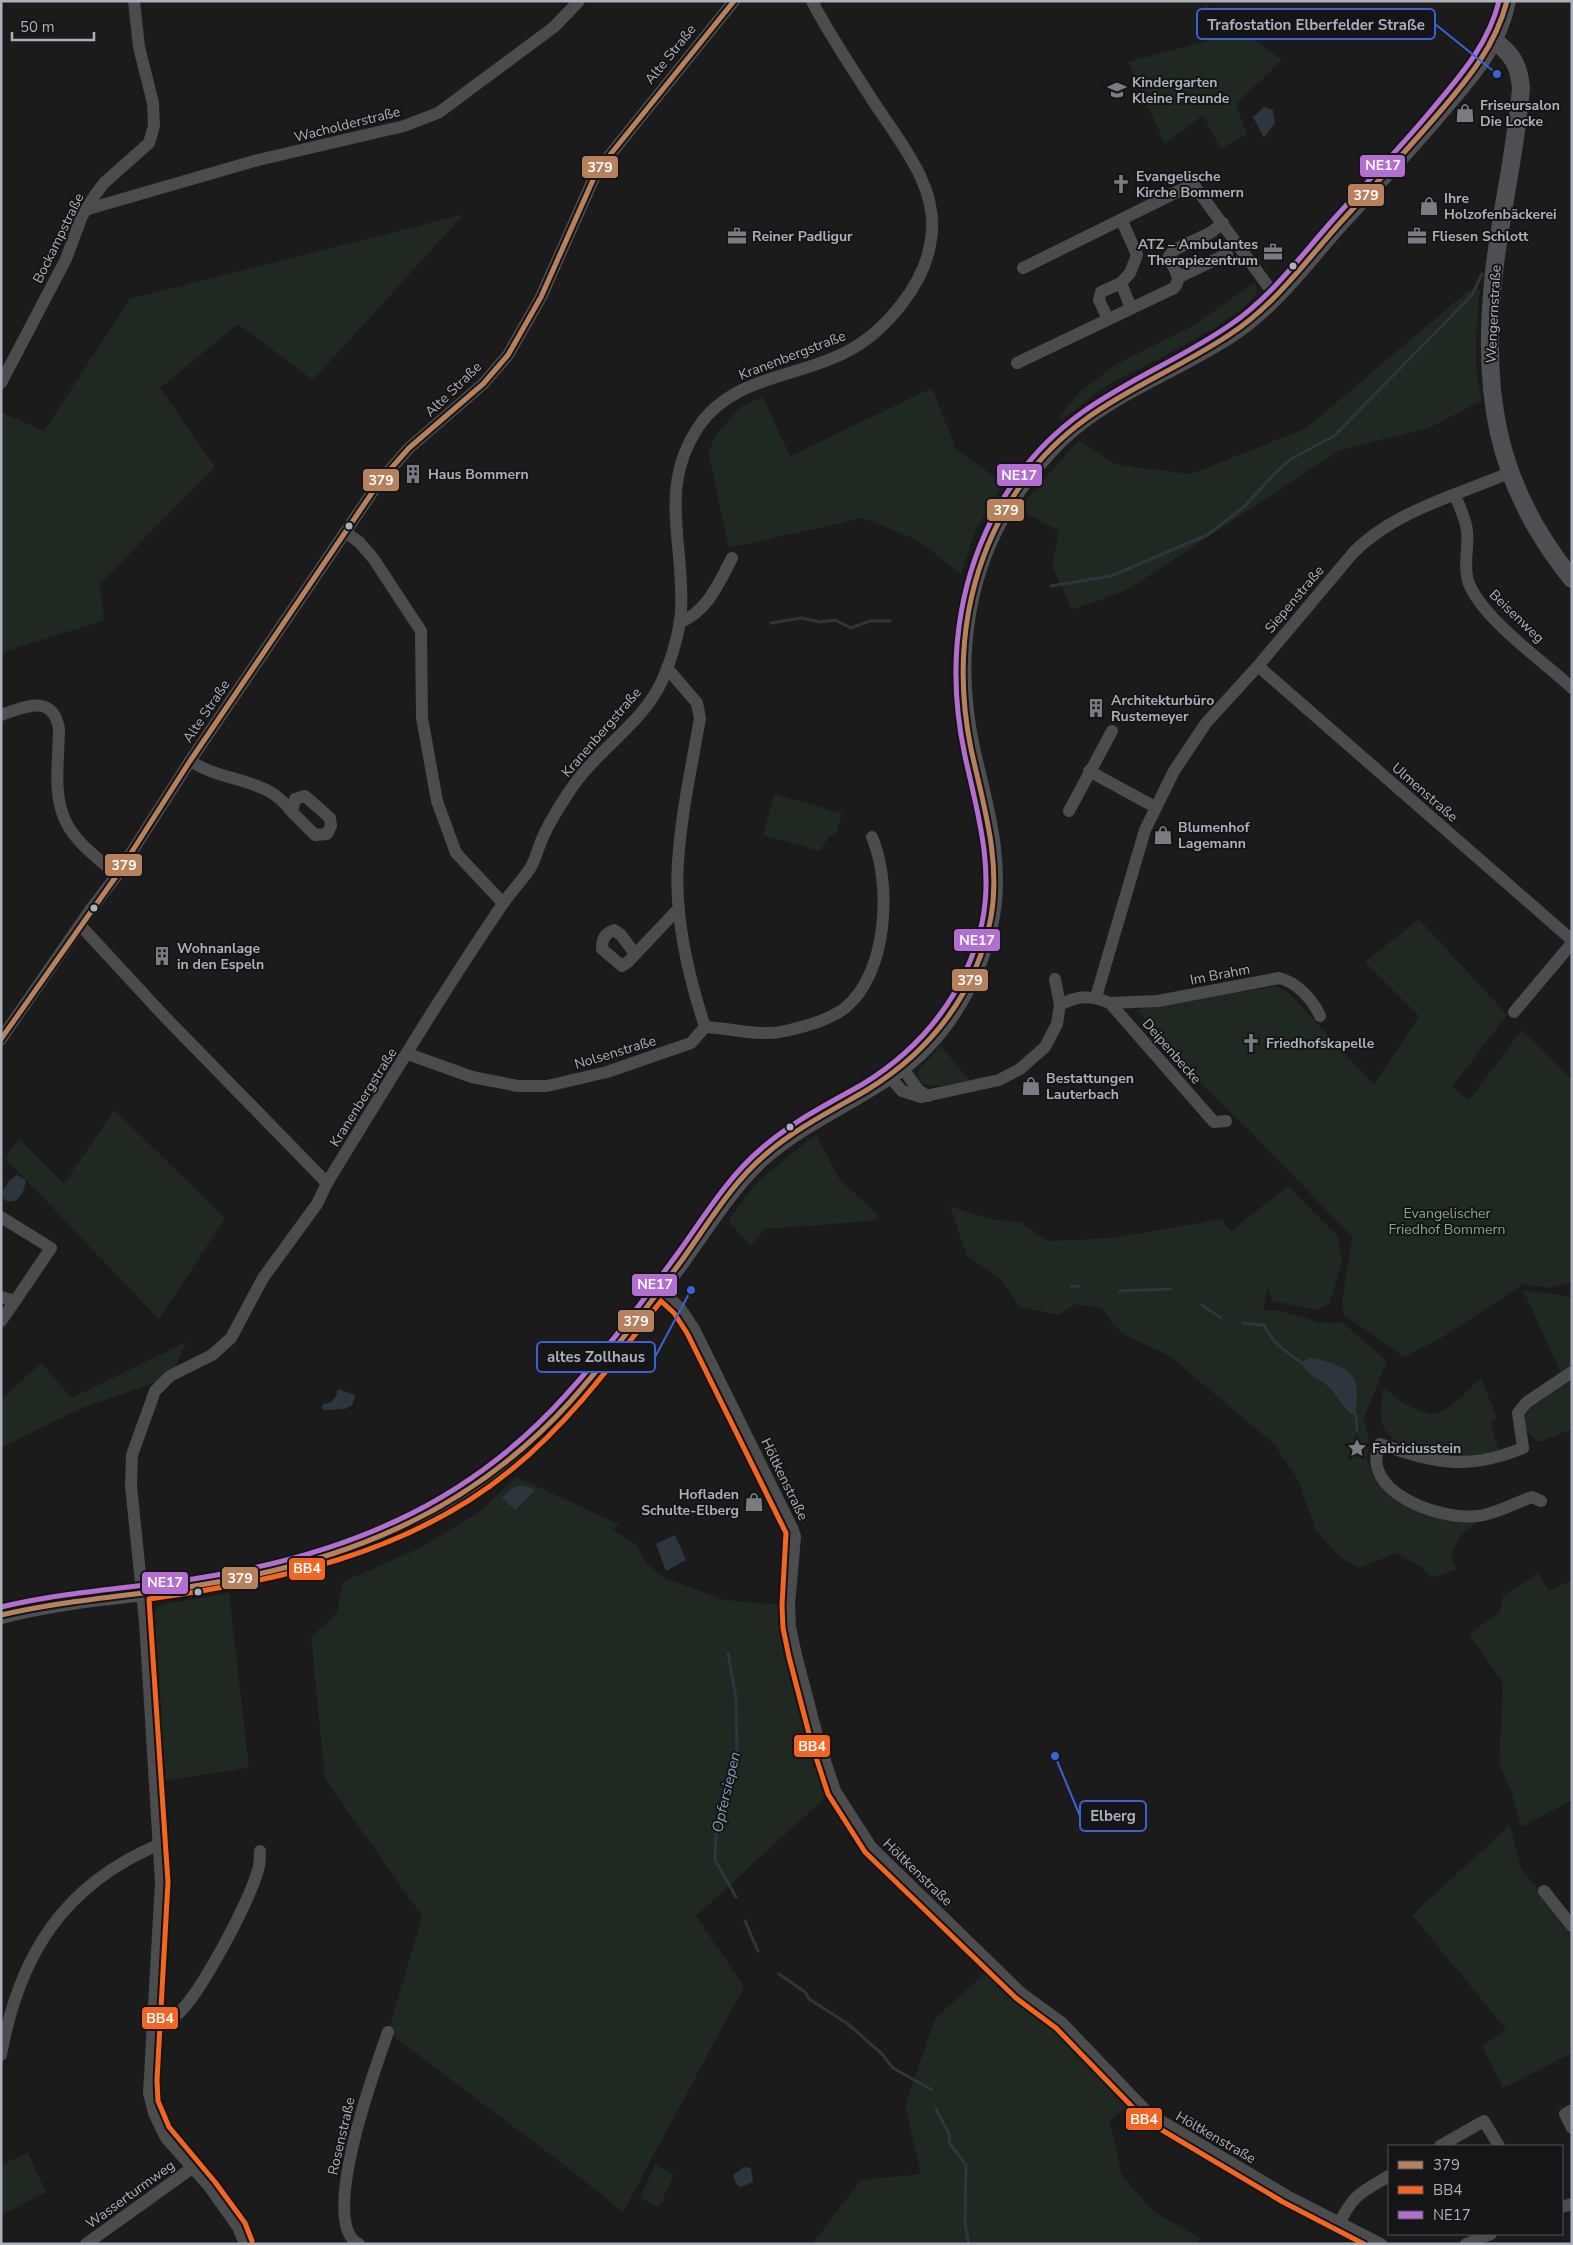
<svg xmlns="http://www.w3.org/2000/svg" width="1573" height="2245" font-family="'Nunito Sans',sans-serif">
  <rect width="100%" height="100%" fill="#1b1b1b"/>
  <g fill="#202822">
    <polygon points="1204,3 1282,60 1236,104 1247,134 1221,149 1203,115 1165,144 1128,62 1207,41"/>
    <polygon points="464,214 313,380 238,324 160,388 215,467 100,584 104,620 1,653 1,412 44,431 130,299"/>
    <path d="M1254,283L1257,288C1255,317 1129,371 1102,389C1089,398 1076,409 1063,419L1059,417L1081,391L1117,364L1191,327Z"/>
    <path d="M1469,290H1481L1479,295C1477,329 1472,366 1482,400L1429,428L1340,450L1127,590L1072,610L1052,566L1059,531L1018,509L1079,440L1117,465L1191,474L1305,429Z"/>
    <polygon points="932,388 956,449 1003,483 975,531 961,574 917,540 863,518 729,548 708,452 716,435 740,407 763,397 790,456"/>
    <polygon points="774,794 842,813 836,833 830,836 819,851 763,835"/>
    <polygon points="1419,919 1507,1015 1452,1087 1469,1100 1522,1030 1572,1080 1572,1282 1550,1288 1524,1284 1441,1338 1404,1357 1344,1315 1342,1303 1352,1237 1248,1129 1204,1087 1136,1010 1275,986 1290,994 1374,1085 1419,1016 1365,962"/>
    <path d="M941,1046L969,1080C956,1083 914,1096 918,1070Z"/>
    <polygon points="114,1110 225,1218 159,1319 5,1158 19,1139 64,1184"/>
    <polygon points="816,1134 839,1179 879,1216 872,1221 765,1229 751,1246 728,1221 756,1183"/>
    <polygon points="1288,1186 1338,1237 1342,1263 1333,1292 1329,1304 1316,1310 1273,1301 1267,1287 1264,1310 1281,1311 1318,1322 1343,1323 1387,1361 1364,1418 1369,1440 1367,1460 1374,1476 1383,1488 1402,1502 1481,1518 1460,1536 1451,1556 1457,1569 1432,1578 1422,1567 1396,1553 1359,1568 1340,1557 1316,1530 1297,1478 1275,1445 1170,1356 1125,1335 1114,1326 1102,1308 1076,1304 1059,1315 1019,1307 1001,1279 967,1256 950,1206 988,1219 1021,1222 1047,1241 1115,1238 1221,1219 1231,1231"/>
    <polygon points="1523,1290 1572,1297 1572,1369 1562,1375"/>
    <polygon points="186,1342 173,1373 154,1383 82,1408 1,1448 1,1400 41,1363 72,1398"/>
    <path d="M1572,1374V1429L1543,1441H1537L1522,1427C1528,1401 1551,1389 1572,1374Z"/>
    <path d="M1481,1378L1497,1418L1490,1421L1499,1452C1484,1455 1468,1460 1453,1460C1444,1460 1432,1454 1423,1452C1386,1441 1374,1428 1384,1388C1398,1399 1424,1421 1443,1411C1455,1405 1471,1387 1481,1378Z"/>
    <polygon points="516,1477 619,1524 613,1530 636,1544 647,1564 665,1578 725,1600 784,1605 831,1792 696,1916 744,1987 623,2212 577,2175 388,2032 422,1916 325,1779 311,1637 337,1613 343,1582 422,1547 483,1509"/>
    <polygon points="1538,1573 1549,1591 1572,1580 1572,1800 1521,1827 1512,1793 1499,1764 1503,1683 1469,1634 1499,1613 1503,1596"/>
    <polygon points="229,1593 249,1768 162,1781 151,1620 158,1607 168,1603"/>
    <polygon points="1510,1825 1521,1868 1572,1931 1572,2053 1503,2088 1482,2046 1506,2029 1412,1915"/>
    <polygon points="989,1969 1060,2025 1148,2118 1122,2110 1110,2121 1121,2173 1151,2210 1200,2238 1197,2244 812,2244 861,2180 921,2174 905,2106 935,2019"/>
    <polygon points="28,2153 46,2192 1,2215 1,2165"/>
    <polygon points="655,2165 674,2174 659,2207 640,2198"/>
  </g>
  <g fill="#2d353d">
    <polygon points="1264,107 1273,110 1275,123 1264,138 1253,117"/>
    <path d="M17,1175L26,1180C24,1193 19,1205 4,1200L2,1192L10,1180Z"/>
    <path d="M1310,1358C1325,1360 1353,1367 1356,1384C1358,1394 1356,1406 1356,1416C1343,1411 1339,1397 1329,1387C1319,1378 1307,1376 1302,1363Z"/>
    <path d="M338,1389L355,1395L352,1405L345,1409L324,1410L321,1407L324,1404C333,1403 336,1398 338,1389Z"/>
    <polygon points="523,1485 535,1490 515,1510 502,1498 512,1488"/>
    <polygon points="675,1535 686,1560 666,1571 656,1544"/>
    <polygon points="744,2167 751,2168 753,2182 741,2187 736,2184 733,2175"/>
  </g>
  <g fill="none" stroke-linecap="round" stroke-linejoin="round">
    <g stroke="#2d353d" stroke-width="3">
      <polyline points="1051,586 1111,576 1207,535 1244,507 1274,474 1291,459 1334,436 1472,295 1482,274"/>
      <polyline points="771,623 801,618 820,622 835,620 851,628 870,621 890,621"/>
      <polyline points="1071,1287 1079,1286"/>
      <polyline points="1119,1291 1171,1289"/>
      <polyline points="1202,1305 1221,1318"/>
      <path d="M1243,1323L1264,1325C1272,1343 1286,1352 1302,1363"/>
      <polyline points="1356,1416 1357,1430"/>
      <polyline points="728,1653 736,1697 737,1753 716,1834 715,1860 736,1897"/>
      <polyline points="745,1921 758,1951"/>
      <polyline points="779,1974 805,1992 809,1999 848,2024 881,2053 893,2068 932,2090"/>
      <polyline points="936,2109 949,2134 949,2142 966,2165 965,2224 969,2244"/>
    </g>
    <g stroke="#4b4c4e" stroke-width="12">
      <polyline points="88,209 258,160 404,126 438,113 554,27 579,1"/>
      <polyline points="1023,268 1193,184 1276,297"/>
      <polyline points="1179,277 1227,254"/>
      <polyline points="1121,283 1130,273 1137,255 1122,221"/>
      <polyline points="1108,319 1099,300 1101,292 1121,283 1131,308"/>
      <path d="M1017,363L1174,288C1184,277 1171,267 1169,256L1174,250L1210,233L1223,223"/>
      <polyline points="1,383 66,259 82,216 95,195 104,183 149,143 154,126 153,103 139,47 134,1"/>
      <path d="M1455,495C1459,506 1466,519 1467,531C1469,548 1463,564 1468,581C1480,617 1543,661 1572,688"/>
      <polyline points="345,532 359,542 373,558 421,631 422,718 437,801 456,853 503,903"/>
      <path d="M680,622C707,612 719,583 732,558"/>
      <polyline points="1258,666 1572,940"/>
      <path d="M667,668L697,703L700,718C692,765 681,814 678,862C674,917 688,975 705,1027"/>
      <path d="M1,715C24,707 53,693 59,729C59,758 52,795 66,822C76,843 99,859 117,875"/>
      <path d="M190,761C226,784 266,776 292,812"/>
      <polyline points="1089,771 1155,807"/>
      <polygon points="305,796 330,818 331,826 327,834 315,835 292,812 295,799"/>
      <polyline points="1069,811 1112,731"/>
      <polyline points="80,925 165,1017 327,1183"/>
      <path d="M635,954L621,935L614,930C604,934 602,939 602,949L622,966L628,962L679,908"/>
      <polyline points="1055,979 1060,1005"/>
      <path d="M1096,997L1145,830L1174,771L1206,723L1258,666L1353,553C1394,511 1457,495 1509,473"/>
      <path d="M1110,1003L1158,1001L1279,978C1297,982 1313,1000 1320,1016"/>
      <polyline points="1514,1012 1572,943"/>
      <path d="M705,1027C731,1028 759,1037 785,1031C804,1027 829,1020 845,1008C888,973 892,884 872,837"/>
      <polyline points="1,1039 91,909 117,875 190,761 380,481 409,448 483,384 508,355 541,297 597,171 734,1"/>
      <polyline points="408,1054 472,1077 518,1086 547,1086 607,1072 691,1043 705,1027"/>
      <polyline points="902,1067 919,1091 928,1096"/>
      <path d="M889,1076L902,1091L921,1097L999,1080L1020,1069L1045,1047L1057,1024L1060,1005C1078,995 1091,995 1110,1003L1214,1122L1226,1121"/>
      <polyline points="1,1217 51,1248 15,1301 1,1297"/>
      <polyline points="660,1290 680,1308 694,1329 793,1530 795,1537 789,1605 790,1627 796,1655 819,1743 835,1791 871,1847 1021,1993 1061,2022 1149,2114 1287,2196 1381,2244"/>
      <polyline points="1,1321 15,1301"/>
      <path d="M1541,1501L1532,1497C1514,1503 1496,1514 1477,1516C1440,1521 1358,1491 1380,1444C1435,1463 1467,1471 1523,1448L1518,1413L1527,1402L1572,1372"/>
      <polyline points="1544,1891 1572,1926"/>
      <path d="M152,2024C162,2022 173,2019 180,2012C204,1987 248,1904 258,1870C260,1864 260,1857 260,1851"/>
      <path d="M1,2055C19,1956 63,1885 158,1845"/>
      <polyline points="1572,2110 1565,2114 1572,2128"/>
      <polyline points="1440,2146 1484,2121 1499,2146"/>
      <polyline points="1562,2207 1572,2204"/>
      <path d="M1339,2224C1353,2194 1362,2192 1389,2176"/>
      <polyline points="86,2244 192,2168"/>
      <path d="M245,2244L238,2227L209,2186L166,2138L154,2113L149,2093L161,1882L145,1622L131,1486L132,1455L155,1391L170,1376L212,1355L231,1338L263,1278L317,1204L327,1183C384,1090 441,995 502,905C510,893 521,882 529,870C536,860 538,847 543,837C551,819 562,802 573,786C599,748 642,724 662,681C672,658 679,635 681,611C685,544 657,488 699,426C733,376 797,378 846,352C868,341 886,324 901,305C916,286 928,263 931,239C940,188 899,141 873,101C852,68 830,36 812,1"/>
      <path d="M359,2244C317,2225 376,2066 388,2032"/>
      <polyline points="1466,2244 1491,2234"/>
    </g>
    <g stroke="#4e4f52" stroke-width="18">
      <path d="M1494,41C1513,54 1519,66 1521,88C1516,150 1501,211 1494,272C1481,391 1495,484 1572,579"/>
      <path d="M1,1615C64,1598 130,1595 194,1586C329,1567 457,1522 552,1421C600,1371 641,1315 682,1260C708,1224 732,1184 765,1155C806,1120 856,1100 899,1069C947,1034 980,975 991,916C1001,858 984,805 971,748C951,655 965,560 1023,482C1037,463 1054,443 1072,428C1119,389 1178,368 1229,335C1274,306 1305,262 1340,223C1373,187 1407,151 1438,114C1468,79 1498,47 1507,1"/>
    </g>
    <g stroke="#151517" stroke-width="9">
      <g id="bus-1">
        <polyline points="1,1039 117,875 190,761 380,481 409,448 483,384 508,355 541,297 597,171 734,1"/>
        <path d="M1,1615C65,1600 129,1596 194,1586C340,1564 468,1514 569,1403C609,1358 646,1309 682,1260C708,1224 731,1184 765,1155C796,1128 833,1110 867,1090C931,1051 977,992 991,917C1001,859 983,804 971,749C952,655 967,561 1023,482C1078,404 1153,385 1229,335C1274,306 1305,262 1340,223C1373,187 1406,151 1438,114C1468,79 1495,47 1507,1"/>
      </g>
    </g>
    <g stroke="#151517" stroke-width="9">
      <path id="bus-2" d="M252,2241L245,2223L215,2182L169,2127L158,2101L157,2080L168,1882L149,1599C277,1581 409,1554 511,1470C570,1422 615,1360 661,1301L674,1313L687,1333L786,1533L782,1605L783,1628L789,1657L812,1745L828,1794L865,1852L1016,1998L1056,2028L1145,2120L1283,2202L1364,2244"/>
    </g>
    <g stroke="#151517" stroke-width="9">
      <path id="bus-3" d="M1,1607C64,1592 129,1588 193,1579C339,1557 465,1507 565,1396C606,1351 642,1302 678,1253C704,1217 727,1178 761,1149C791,1122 828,1104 863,1084C923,1047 966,993 982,923C994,866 977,811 965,756C944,659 959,561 1016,479C1074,396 1153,378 1230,325C1271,297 1300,257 1332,221C1364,185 1398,150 1429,113C1458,78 1488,46 1499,1"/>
    </g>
    <use href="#bus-1" stroke="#b6815c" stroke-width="5"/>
    <use href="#bus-2" stroke="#f26522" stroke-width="5"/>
    <use href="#bus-3" stroke="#b36fd0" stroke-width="5"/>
  </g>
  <defs>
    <g id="school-bare" transform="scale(1.5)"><path d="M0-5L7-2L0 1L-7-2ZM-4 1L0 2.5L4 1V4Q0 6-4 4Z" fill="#797c83" stroke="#151517" stroke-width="2.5" paint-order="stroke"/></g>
    <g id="shop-bare" transform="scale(1.5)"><path d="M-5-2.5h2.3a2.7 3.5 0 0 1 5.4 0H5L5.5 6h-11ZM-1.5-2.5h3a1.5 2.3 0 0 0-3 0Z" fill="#797c83" stroke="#151517" stroke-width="2.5" paint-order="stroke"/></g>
    <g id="church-bare" transform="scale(1.5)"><path d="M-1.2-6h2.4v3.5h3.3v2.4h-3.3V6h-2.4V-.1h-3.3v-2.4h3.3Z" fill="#797c83" stroke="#151517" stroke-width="2.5" paint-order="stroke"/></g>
    <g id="office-bare" transform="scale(1.5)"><path d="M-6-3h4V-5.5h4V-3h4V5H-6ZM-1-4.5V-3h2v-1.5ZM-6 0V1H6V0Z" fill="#797c83" stroke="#151517" stroke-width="2.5" paint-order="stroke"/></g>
    <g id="building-bare" transform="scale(1.5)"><path d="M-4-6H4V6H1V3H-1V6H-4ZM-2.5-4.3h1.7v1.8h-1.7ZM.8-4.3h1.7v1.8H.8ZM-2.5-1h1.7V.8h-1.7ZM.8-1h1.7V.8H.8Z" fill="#797c83" stroke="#151517" stroke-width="2.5" paint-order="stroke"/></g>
    <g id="sight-bare" transform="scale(1.5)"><path d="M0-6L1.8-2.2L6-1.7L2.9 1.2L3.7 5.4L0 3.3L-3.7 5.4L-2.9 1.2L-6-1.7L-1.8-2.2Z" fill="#797c83" stroke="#151517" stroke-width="2.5" paint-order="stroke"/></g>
  </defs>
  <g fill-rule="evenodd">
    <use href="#school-bare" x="1117" y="90"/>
    <use href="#shop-bare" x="1465" y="113"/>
    <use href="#church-bare" x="1121" y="184"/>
    <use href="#shop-bare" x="1429" y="206"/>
    <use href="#office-bare" x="737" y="236"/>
    <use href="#office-bare" x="1417" y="236"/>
    <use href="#office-bare" x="1273" y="252"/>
    <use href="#building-bare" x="413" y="474"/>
    <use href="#building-bare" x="1096" y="708"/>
    <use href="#shop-bare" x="1163" y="835"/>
    <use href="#building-bare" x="162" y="956"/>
    <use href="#church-bare" x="1251" y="1043"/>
    <use href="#shop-bare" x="1031" y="1086"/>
    <use href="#sight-bare" x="1357" y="1448"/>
    <use href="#shop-bare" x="754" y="1502"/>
  </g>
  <g fill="#acb0bb" stroke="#151517" stroke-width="2">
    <circle cx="1293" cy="266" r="4.5"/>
    <circle cx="349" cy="526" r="4.5"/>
    <circle cx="94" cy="908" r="4.5"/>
    <circle cx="790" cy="1127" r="4.5"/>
    <circle cx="198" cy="1592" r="4.5"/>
  </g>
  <g text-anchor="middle" stroke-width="4" stroke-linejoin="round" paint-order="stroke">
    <g font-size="14" fill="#acb0bb" stroke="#151517">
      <text transform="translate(670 54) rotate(-51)" y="5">Alte Straße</text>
      <text transform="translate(347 124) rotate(-14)" y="5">Wacholderstraße</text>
      <text transform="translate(58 238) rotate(-64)" y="5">Bockampstraße</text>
      <text transform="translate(1493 314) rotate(-87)" y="5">Wengernstraße</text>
      <text transform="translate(792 355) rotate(-21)" y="5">Kranenbergstraße</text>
      <text transform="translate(453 389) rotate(-44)" y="5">Alte Straße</text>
      <text transform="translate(1294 599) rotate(-50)" y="5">Siepenstraße</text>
      <text transform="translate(1517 616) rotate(44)" y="5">Beisenweg</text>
      <text transform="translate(206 711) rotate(-56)" y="5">Alte Straße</text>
      <text transform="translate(601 732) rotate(-49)" y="5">Kranenbergstraße</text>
      <text transform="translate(1425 792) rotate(41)" y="5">Ulmenstraße</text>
      <text transform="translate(1220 974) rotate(-11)" y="5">Im Brahm</text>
      <text transform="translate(1172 1051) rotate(49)" y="5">Deipenbecke</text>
      <text transform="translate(615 1052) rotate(-17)" y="5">Nolsenstraße</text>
      <text transform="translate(363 1097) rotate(-58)" y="5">Kranenbergstraße</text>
      <text transform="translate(785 1479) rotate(64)" y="5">Höltkenstraße</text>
      <text transform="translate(918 1872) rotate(44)" y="5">Höltkenstraße</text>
      <text transform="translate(341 2136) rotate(-77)" y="5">Rosenstraße</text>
      <text transform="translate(1216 2137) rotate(30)" y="5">Höltkenstraße</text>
      <text transform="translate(130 2194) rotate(-36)" y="5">Wasserturmweg</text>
    </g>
    <g font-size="14" font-weight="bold" fill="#acb0bb" stroke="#151517" text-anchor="start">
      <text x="1132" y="87">Kindergarten<tspan x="1132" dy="16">Kleine Freunde</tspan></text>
      <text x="1480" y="110">Friseursalon<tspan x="1480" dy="16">Die Locke</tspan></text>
      <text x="1136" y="181">Evangelische<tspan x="1136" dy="16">Kirche Bommern</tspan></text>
      <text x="1444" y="203">Ihre<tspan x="1444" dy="16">Holzofenbäckerei</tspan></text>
      <text x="752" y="241">Reiner Padligur</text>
      <text x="1432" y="241">Fliesen Schlott</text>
      <text x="1258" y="249" text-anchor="end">ATZ – Ambulantes<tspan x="1258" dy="16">Therapiezentrum</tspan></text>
      <text x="428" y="479">Haus Bommern</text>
      <text x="1111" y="705">Architekturbüro<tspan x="1111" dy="16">Rustemeyer</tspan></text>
      <text x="1178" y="832">Blumenhof<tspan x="1178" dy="16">Lagemann</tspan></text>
      <text x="177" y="953">Wohnanlage<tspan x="177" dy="16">in den Espeln</tspan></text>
      <text x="1266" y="1048">Friedhofskapelle</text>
      <text x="1046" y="1083">Bestattungen<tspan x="1046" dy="16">Lauterbach</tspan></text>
      <text x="1372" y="1453">Fabriciusstein</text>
      <text x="739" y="1499" text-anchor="end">Hofladen<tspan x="739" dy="16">Schulte-Elberg</tspan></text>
    </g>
    <g font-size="14" fill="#84a687" stroke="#151517">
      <text x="1447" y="1218">Evangelischer<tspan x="1447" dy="16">Friedhof Bommern</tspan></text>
    </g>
    <g font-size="15" font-style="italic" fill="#849db5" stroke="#151517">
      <text transform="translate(726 1792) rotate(-77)" y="5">Opfersiepen</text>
    </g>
  </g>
  <path fill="none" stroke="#3a62d2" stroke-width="2" d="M1497 74L1435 24M691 1290L655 1357M1055 1756L1080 1816"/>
  <g fill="#3a62d2" stroke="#151517" stroke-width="2">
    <circle cx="1497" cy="74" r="5"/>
    <circle cx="691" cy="1290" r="5"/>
    <circle cx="1055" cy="1756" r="5"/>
  </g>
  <g fill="#151517" stroke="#3a62d2" stroke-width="2">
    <rect x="1197" y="9" width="238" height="30" rx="5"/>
    <rect x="537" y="1342" width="118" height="30" rx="5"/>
    <rect x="1080" y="1801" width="66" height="30" rx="5"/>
  </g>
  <g font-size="15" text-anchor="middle" font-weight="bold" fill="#acb0bb">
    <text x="1316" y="30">Trafostation Elberfelder Straße</text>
    <text x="596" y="1362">altes Zollhaus</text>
    <text x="1113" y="1821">Elberg</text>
  </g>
  <g stroke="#151517" stroke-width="2">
    <rect x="1359" y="154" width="47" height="24" rx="5" fill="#b36fd0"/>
    <rect x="581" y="155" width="38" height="24" rx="5" fill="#b6815c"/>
    <rect x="1347" y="183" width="38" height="24" rx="5" fill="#b6815c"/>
    <rect x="996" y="463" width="47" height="24" rx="5" fill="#b36fd0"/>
    <rect x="362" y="468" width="38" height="24" rx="5" fill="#b6815c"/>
    <rect x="986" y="498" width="39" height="24" rx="5" fill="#b6815c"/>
    <rect x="104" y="853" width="39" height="24" rx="5" fill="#b6815c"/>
    <rect x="953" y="928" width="48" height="24" rx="5" fill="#b36fd0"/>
    <rect x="951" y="968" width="38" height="24" rx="5" fill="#b6815c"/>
    <rect x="631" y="1273" width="47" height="24" rx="5" fill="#b36fd0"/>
    <rect x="617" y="1309" width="38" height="24" rx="5" fill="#b6815c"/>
    <rect x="288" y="1557" width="38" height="24" rx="5" fill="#f26522"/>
    <rect x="221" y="1566" width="38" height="24" rx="5" fill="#b6815c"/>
    <rect x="141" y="1571" width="48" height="24" rx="5" fill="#b36fd0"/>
    <rect x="793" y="1734" width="38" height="24" rx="5" fill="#f26522"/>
    <rect x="141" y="2006" width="38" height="24" rx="5" fill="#f26522"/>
    <rect x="1125" y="2107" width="38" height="24" rx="5" fill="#f26522"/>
  </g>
  <g font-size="14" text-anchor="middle" font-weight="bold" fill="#fff">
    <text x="1383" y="170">NE17</text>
    <text x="600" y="172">379</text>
    <text x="1366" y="200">379</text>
    <text x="1019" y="480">NE17</text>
    <text x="381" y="485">379</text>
    <text x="1006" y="515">379</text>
    <text x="124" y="870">379</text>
    <text x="977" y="945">NE17</text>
    <text x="970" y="985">379</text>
    <text x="655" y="1289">NE17</text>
    <text x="636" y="1326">379</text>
    <text x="307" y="1573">BB4</text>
    <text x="240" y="1583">379</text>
    <text x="165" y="1587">NE17</text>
    <text x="812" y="1751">BB4</text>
    <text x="160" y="2023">BB4</text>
    <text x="1144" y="2124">BB4</text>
  </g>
  <rect width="1573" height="2245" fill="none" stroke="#acb0bb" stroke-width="5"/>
  <rect x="1388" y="2145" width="175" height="90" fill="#151517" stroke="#515359"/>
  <rect x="1398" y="2161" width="25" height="8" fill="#b6815c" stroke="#515359"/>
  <text x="1433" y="2170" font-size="15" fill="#acb0bb">379</text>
  <rect x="1398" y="2186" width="25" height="8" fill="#f26522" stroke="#515359"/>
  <text x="1433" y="2195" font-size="15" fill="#acb0bb">BB4</text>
  <rect x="1398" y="2211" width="25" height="8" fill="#b36fd0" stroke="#515359"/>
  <text x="1433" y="2220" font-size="15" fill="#acb0bb">NE17</text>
  <path d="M12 32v8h82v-8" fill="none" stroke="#acb0bb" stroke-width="2.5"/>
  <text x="20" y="32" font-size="15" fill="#acb0bb" stroke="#151517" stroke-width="4" paint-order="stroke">50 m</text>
</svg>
